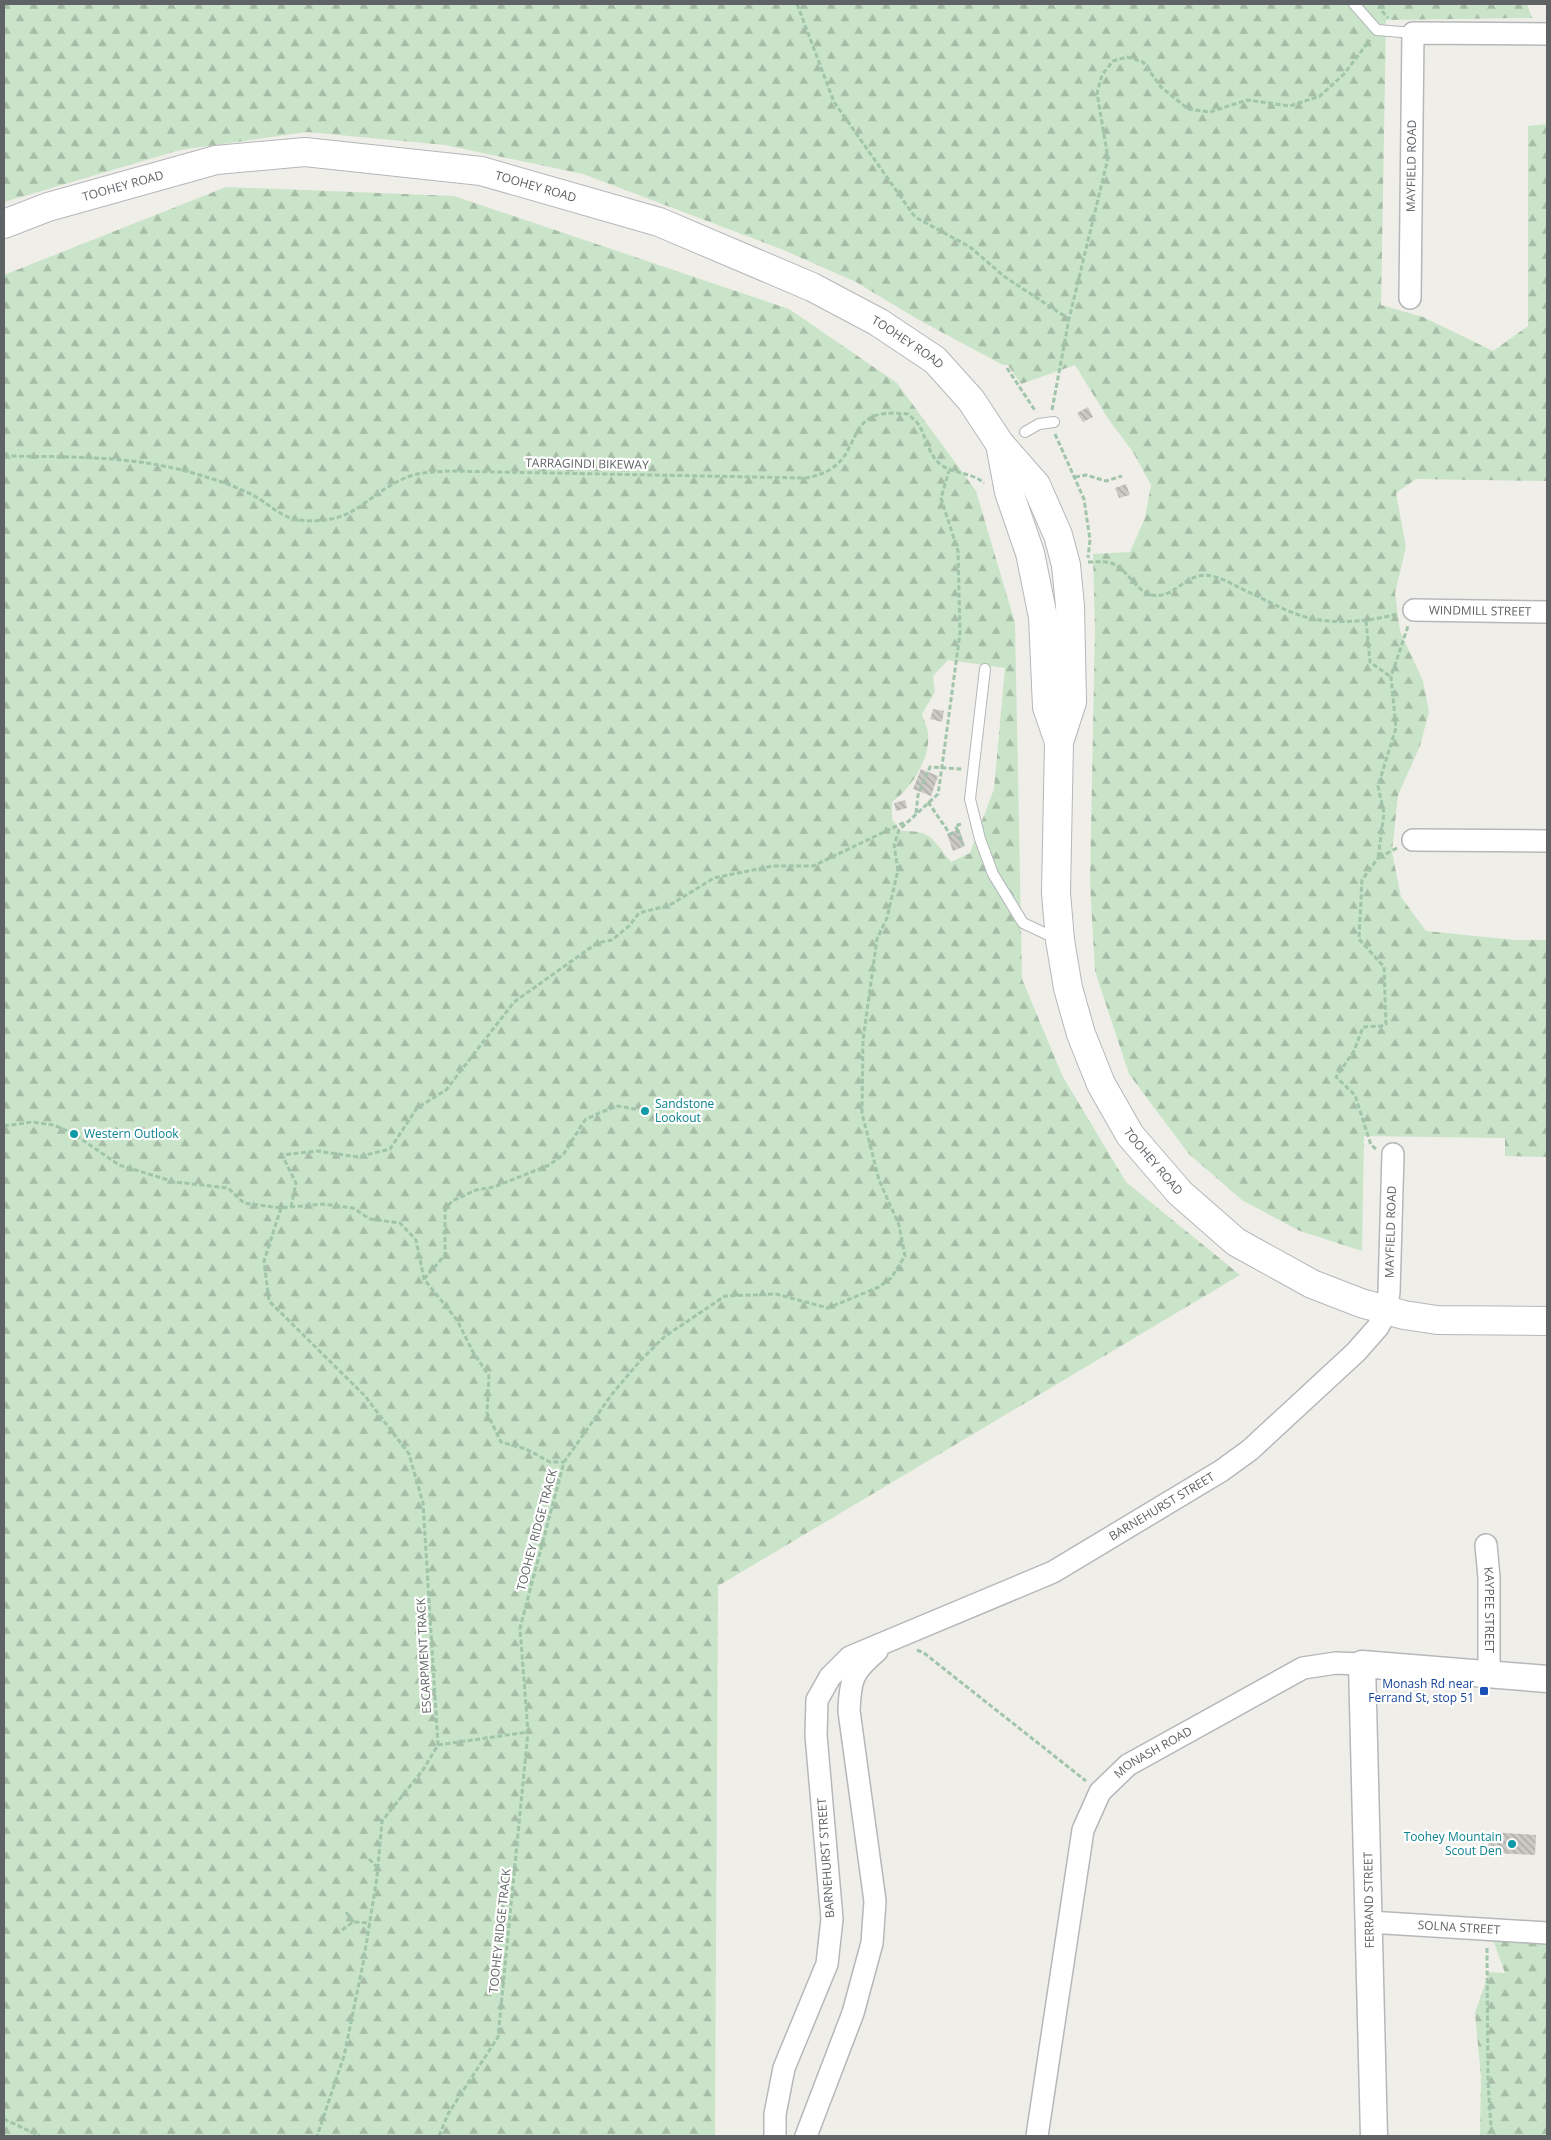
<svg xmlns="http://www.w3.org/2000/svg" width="1551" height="2140" font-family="'Open Sans',sans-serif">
  <defs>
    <pattern id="forest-firs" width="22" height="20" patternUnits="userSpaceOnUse" patternTransform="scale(1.25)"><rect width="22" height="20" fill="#c9e4c8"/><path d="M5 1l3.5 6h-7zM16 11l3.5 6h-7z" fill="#a6bca6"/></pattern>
    <pattern id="building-back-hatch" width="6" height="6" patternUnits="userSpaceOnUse" patternTransform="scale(1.25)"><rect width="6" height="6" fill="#cbc9c4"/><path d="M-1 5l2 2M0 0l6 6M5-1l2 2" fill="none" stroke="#a8a7a3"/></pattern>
  </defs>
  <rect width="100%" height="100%" fill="#f0eee8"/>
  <g fill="url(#forest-firs)" fill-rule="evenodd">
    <polygon points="4,4 1527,4 1532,18 1386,20 1381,305 1423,317 1493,351 1528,326 1528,126 1547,124 1547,481 1416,479 1396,493 1406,547 1395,593 1400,631 1423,681 1429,712 1420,746 1398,795 1392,852 1401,897 1426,931 1514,940 1547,940 1547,1157 1505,1156 1505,1138 1364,1136 1362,1251 1300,1231 1242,1200 1189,1154 1129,1074 1095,971 1090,884 1095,628 1093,554 1130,552 1145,518 1151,485 1133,452 1109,420 1075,365 1021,384 1008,365 1003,365 919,320 856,282 781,249 583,174 445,145 307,132 180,150 4,202"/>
    <path d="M226,187L454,196L789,309L897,383L976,491L1015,623L1022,979L1063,1077L1126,1182L1240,1275L718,1586L715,2136H4V275ZM948,660L1005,668L994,789L970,853L951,862C932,839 932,830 900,831L892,819V802C911,789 931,758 928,733C927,727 924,720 922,714L935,692L933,676Z"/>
    <polygon points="1492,1937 1547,1943 1547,2136 1480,2136 1481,2077 1475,2013 1489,1972 1505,1973"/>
  </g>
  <g fill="url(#building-back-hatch)">
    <polygon points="1088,407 1093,417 1083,422 1077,413"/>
    <polygon points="1126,484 1130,495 1119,498 1115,488"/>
    <polygon points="933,709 944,711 942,722 930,719"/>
    <polygon points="921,769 938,776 931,796 913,789"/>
    <polygon points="905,800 907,808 896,811 894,803"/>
    <polygon points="959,829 965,846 953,851 947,834"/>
    <polygon points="1489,1832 1536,1835 1535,1855 1488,1853"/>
  </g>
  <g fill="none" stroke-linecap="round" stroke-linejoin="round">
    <g stroke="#b5b8bb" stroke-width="12">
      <g id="service">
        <polyline points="1354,4 1377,30 1413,33"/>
        <polyline points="1025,432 1039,424 1054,422"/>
        <polyline points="985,669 970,799 980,839 993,874 1023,923 1057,939"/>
      </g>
    </g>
    <g stroke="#b5b8bb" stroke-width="24">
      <g id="minor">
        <path id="s1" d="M1410,298L1413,33L1547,34"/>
        <path id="s2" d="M1414,610L1547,612"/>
        <polyline points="1413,840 1547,841"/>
        <path id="s3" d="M1486,1545L1489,1577V1674"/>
        <path id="s4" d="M1369,1922L1547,1933"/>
        <path id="s5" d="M775,2136V2114L784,2068L827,1964L832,1919L816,1735L817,1700L830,1677L850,1657L1053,1572L1221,1471L1250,1450L1356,1352L1378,1327L1386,1312L1389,1292L1393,1154"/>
        <path d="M806,2136L853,2013L872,1943L875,1901L849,1711C850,1679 853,1671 877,1651"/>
        <path id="s6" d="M1037,2136L1083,1830L1100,1792L1128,1765L1303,1668L1336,1663L1362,1664"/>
      </g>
    </g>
    <g stroke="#b5b8bb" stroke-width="29">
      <polyline id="tertiary" points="1374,2136 1362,1664 1547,1679"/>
    </g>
    <g stroke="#b4b7bb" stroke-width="30">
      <g id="secondary">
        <path id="s7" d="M4,224L48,207L216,160L305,152L481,171L659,222L812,287L878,322L935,360L971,400L1000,444L1036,485L1058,535L1066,565L1070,606L1072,702L1059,742L1056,893L1060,940L1068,988L1081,1034L1101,1084L1130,1135L1180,1193L1236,1242L1312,1284L1361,1303L1404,1315L1437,1320L1547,1321"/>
        <polyline points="1000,444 1009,492 1030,553 1043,617 1047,707 1059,742"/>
      </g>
    </g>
    <g stroke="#a1c5aa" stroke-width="3" stroke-dasharray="5 2.5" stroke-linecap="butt">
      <polyline points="797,4 834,102 915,217 970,247 1005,277 1069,319"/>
      <polyline points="1382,4 1381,10 1388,18"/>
      <polyline points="1007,368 1036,412"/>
      <polyline points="1052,410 1069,319 1108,158 1097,93 1102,75 1113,61 1127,57 1143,62 1161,87 1188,109 1210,112 1247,100 1290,106 1320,96 1344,74 1370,40"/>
      <polyline points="1055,434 1084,499 1090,540 1088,558"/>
      <path d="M4,456C72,457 140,455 206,477C223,482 240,488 256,497C270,505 282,518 299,520C355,526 362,497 405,478C418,472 435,472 449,471L806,478C860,468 844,429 874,416C885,412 897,413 908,414C912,418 916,421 919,425C926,437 928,453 939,463C952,475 970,471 984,483"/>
      <polyline points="1075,477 1086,475 1106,481 1122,476"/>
      <path d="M1088,562C1096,562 1104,561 1111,563C1128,569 1136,592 1152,595C1175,600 1186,570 1212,576C1226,579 1240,589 1253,594C1269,602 1286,611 1302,616C1333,625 1367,622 1397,614"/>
      <polyline points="1366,621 1370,662 1391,677"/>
      <polyline points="928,802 950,834 958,831 963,845"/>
      <polyline points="916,813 918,795 930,767 962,769"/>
      <polyline points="958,831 955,826 961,824"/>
      <polyline points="1397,848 1378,858 1384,813 1378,786 1396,728 1391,677 1408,626"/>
      <polyline points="4,1126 32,1122 54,1125 74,1134 119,1165 175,1182 228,1188 244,1203 281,1208 322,1204 353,1208 370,1219 400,1223 416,1240 424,1279 457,1320 473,1352 489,1376 487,1413 501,1442 526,1449 550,1462 564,1462"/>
      <polyline points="1376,1149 1371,1145 1355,1095 1336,1077 1354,1051 1363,1027 1381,1026 1386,1024 1384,967 1359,939 1362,880 1378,858"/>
      <polyline points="291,1207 296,1183 282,1155 317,1151 358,1157 390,1149 417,1108 446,1090 514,1002 597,943 612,940 629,926 639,913 670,905 714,878 772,866 813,866 905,822"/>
      <polyline points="281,1208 264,1261 269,1301 365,1396 409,1454 423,1503 438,1745 423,1770 382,1821 377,1877 363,1964 344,2056 317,2136"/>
      <polyline points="424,1279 445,1255 445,1210 452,1201 476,1190 494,1187 549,1165 563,1155 585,1120 599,1113 618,1106 645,1111"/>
      <polyline points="917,1650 924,1653 1086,1781"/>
      <polyline points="438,1745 528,1732"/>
      <polyline points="369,1859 377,1867"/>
      <polyline points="346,1912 353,1922"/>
      <polyline points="342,1930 353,1922 370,1923"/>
      <polyline points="1487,1948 1488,2082 1491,2127 1495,2136"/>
      <polyline points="4,2119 40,2136"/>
      <polyline points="439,2136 448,2114 498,2037 528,1732 520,1628 564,1462 612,1394 640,1361 664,1337 725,1296 776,1294 828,1308 879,1287 891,1278 905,1256 899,1225 879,1180 862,1113 863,1040 877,939 887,918 898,870 894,845 899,830 938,794 940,781 960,633 958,551 941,498 949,471"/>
    </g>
    <use href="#service" stroke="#fff" stroke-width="10"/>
    <use href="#minor" stroke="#fff" stroke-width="21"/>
    <use href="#tertiary" stroke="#fff" stroke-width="26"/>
    <use href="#secondary" stroke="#fff" stroke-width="28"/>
  </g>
  <g fill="#0f9aa8" stroke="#fff" stroke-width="2">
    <circle cx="645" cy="1111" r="5"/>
    <circle cx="74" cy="1134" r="5"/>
    <circle cx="1512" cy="1844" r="5"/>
  </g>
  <rect fill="#1a4fb4" stroke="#fff" stroke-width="2" x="1479" y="1686" width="10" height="10" rx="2.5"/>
  <g text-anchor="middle" stroke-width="4.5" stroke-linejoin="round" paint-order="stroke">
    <g font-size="12" fill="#5f6366" stroke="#fff">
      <text dy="4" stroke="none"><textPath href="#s1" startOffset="132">MAYFIELD ROAD</textPath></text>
      <text dy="4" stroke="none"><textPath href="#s7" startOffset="125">TOOHEY ROAD</textPath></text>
      <text dy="4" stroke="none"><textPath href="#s7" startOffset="545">TOOHEY ROAD</textPath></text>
      <text dy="4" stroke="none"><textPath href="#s7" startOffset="950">TOOHEY ROAD</textPath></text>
      <text transform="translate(587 464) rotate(1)" y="4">TARRAGINDI BIKEWAY</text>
      <text dy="4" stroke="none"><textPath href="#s2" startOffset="66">WINDMILL STREET</textPath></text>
      <text dy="4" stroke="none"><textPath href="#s7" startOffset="1851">TOOHEY ROAD</textPath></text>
      <text dy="4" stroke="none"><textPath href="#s5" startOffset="1228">MAYFIELD ROAD</textPath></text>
      <text dy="4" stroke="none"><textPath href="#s5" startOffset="848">BARNEHURST STREET</textPath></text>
      <text transform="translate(537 1530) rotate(-75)" y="4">TOOHEY RIDGE TRACK</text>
      <text dy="4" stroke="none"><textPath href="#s3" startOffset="65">KAYPEE STREET</textPath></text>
      <text transform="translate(424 1656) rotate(-93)" y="4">ESCARPMENT TRACK</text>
      <text dy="4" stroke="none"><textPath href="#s6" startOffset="418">MONASH ROAD</textPath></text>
      <text transform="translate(826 1858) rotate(-94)" y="4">BARNEHURST STREET</text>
      <text transform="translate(1369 1900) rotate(-91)" y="4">FERRAND STREET</text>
      <text dy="4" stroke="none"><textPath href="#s4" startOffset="90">SOLNA STREET</textPath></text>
      <text transform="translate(500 1931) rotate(-84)" y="4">TOOHEY RIDGE TRACK</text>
    </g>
    <g font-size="12" fill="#0d838f" stroke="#fff" text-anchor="start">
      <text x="655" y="1108">Sandstone<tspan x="655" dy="14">Lookout</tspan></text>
      <text x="84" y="1138">Western Outlook</text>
      <text x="1502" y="1841" text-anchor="end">Toohey Mountain<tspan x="1502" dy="14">Scout Den</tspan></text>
    </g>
    <g font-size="12" fill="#164399" stroke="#fff" text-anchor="end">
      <text x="1474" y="1688">Monash Rd near<tspan x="1474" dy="14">Ferrand St, stop 51</tspan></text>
    </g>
  </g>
  <rect width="1551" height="2140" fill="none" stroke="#5f6366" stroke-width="10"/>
</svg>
